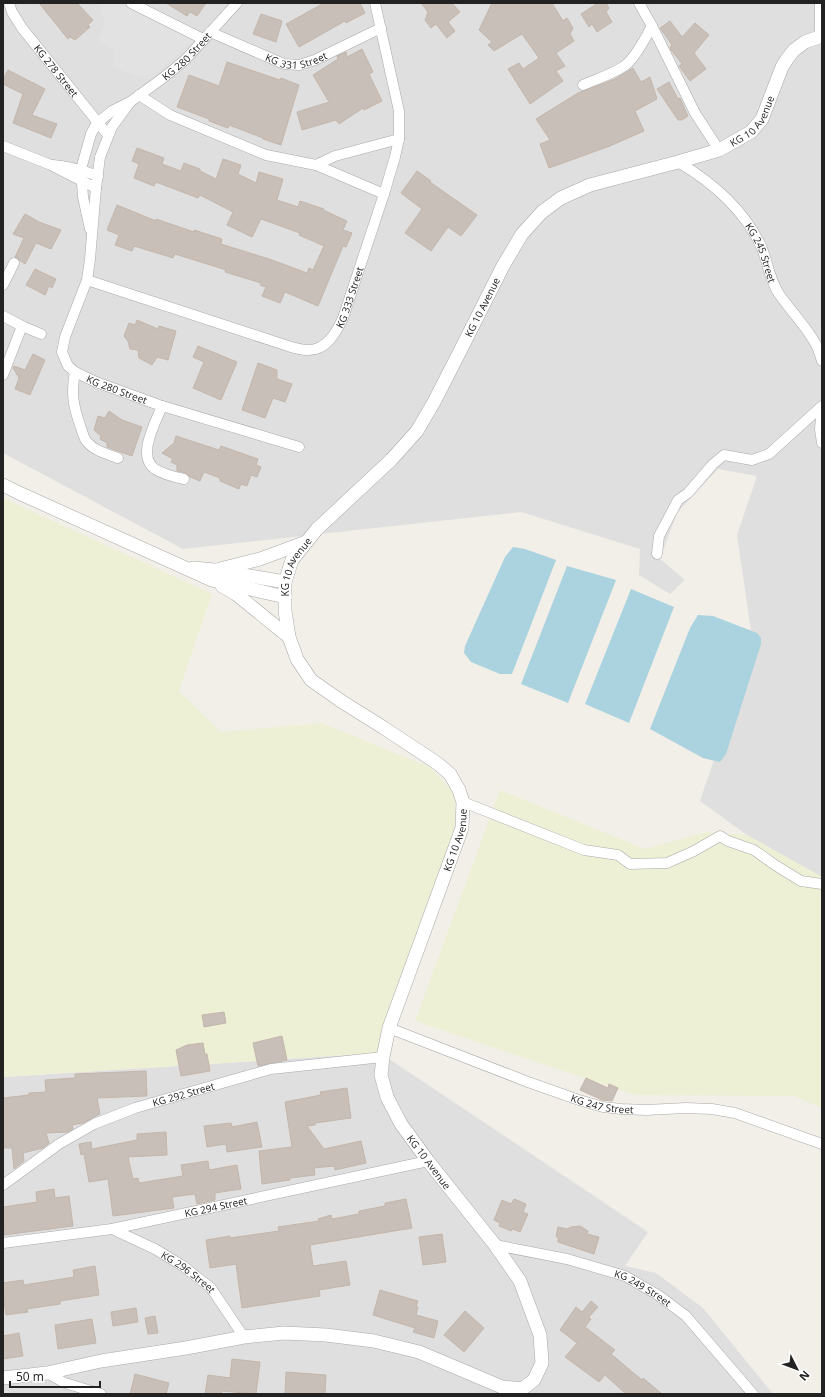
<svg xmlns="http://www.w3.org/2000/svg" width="825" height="1397" font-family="'Open Sans',sans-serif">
  <rect width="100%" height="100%" fill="#f2efe9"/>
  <g fill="#e0dfdf">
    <polygon points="3,3 822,3 822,877 747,835 700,801 753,644 737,535 757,476 718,469 677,513 660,559 685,580 670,594 639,575 640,549 521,512 183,549 3,453"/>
    <polygon points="380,1053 648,1232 625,1266 656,1273 703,1308 773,1394 3,1394 3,1077"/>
  </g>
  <g fill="#eef0d5">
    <polygon points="3,498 212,594 179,691 221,732 322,723 429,767 455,794 456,825 380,1053 3,1077"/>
    <polygon points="500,790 645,849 706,832 747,835 822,877 822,1108 794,1096 635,1095 415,1021"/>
  </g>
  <polygon fill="#e2e2e2" points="99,3 146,3 202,34 148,80 113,67 114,50 96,40 105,25"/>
  <g fill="#aad3df">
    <polygon points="513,547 525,549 556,560 512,674 500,674 471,662 464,653 465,646 505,557"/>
    <polygon points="567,566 616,580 568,703 521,684"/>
    <polygon points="631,589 674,607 629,723 585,704"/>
    <polygon points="698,615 713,616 757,633 761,638 761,644 726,754 720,762 703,758 650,729 690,628"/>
  </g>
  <g fill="#c7bfb8" stroke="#c4b6ab">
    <polygon points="39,3 77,3 93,20 88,25 90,27 75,40 70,37 68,39"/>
    <polygon points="166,3 206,3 197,16 190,12 187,16"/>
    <polygon points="324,3 360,3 365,13 346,23 345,21 299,47 286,24"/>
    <polygon points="421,3 452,3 460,12 448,22 455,31 447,38 436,24 431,28 425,20 428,12"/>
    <polygon points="492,3 552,3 563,21 567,18 573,28 570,34 574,41 556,53 565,66 556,71 563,81 530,104 508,69 519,63 523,69 539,58 522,34 494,51 488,45 492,42 479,30"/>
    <polygon points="598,3 606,3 609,8 606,12 612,22 597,32 592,24 589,27 581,14"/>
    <polygon points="261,14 282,21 276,42 253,34"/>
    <polygon points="670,21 682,37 695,23 709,35 694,53 706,69 690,81 679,66 682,64 671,50 670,47 672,45 660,28"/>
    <polygon points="362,49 373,72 369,74 382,101 364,110 363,108 339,124 336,120 302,130 297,112 329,102 313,75 338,59 337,56 346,52 347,57"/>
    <polygon points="227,62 280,80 281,78 299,85 281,145 263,139 263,138 229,125 228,128 209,121 209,119 177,107 189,75 219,86"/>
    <polygon points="633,68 641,82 650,77 657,99 635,111 644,131 610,146 549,168 540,144 550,140 536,119 578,93 615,79"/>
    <polygon points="8,70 45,89 32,115 57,124 51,138 13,123 23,94 3,84 3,79"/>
    <polygon points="669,82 678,99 680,98 688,116 682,120 678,120 657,89"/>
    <polygon points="137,148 164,158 162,164 181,171 184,163 200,169 200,171 216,179 223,159 241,165 238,174 256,183 259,172 283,179 277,200 298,207 300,201 324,209 323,210 347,221 343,230 352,233 346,247 343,246 318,306 285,292 280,303 262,296 266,287 260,285 261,283 225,272 226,270 175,254 173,258 134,246 132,251 115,245 119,235 107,230 117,205 156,221 156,219 194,232 194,230 222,239 221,244 272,260 307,273 309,268 313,270 324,246 299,235 300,233 261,219 252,237 227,225 233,212 200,195 198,198 156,182 154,186 134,178 139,164 132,161"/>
    <polygon points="417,171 431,181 430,182 477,215 461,236 448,227 431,251 405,233 422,209 401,193"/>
    <polygon points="25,214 39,222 61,230 51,249 36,243 25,264 15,257 24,238 13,234"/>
    <polygon points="35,269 56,279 52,288 49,286 45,295 26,285"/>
    <polygon points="137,320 158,329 159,326 176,331 168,360 157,357 152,365 139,358 138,350 130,349 128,341 124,336 129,323 135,325"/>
    <polygon points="198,346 237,362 221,400 193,388 204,362 193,357"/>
    <polygon points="33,354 45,360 30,395 15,389 19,378 13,368 14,366 25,370"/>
    <polygon points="258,363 277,370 277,379 292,384 285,402 273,398 265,418 242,410"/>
    <polygon points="109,411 122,420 142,427 132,456 107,447 107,443 100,439 101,436 94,430 98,416 105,418"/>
    <polygon points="176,436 219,450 221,446 258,459 256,465 261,467 257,477 251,475 247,486 241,484 239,489 220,481 220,478 204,472 200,481 190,477 186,473 177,471 177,465 171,462 173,459 162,453 174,443"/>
    <polygon points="224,1012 226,1023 204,1027 202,1015"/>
    <polygon points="282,1036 287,1060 258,1066 253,1043"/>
    <polygon points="203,1043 205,1054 207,1054 210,1071 181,1076 176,1050 187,1045"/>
    <polygon points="146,1071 147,1096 97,1098 100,1114 83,1123 72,1125 73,1129 68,1132 46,1133 49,1143 43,1148 23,1153 24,1161 14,1169 12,1148 3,1148 3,1098 29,1095 29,1093 46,1092 45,1080 75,1078 75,1074"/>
    <polygon points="586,1078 608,1088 609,1084 618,1088 612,1101 602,1100 580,1090"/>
    <polygon points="347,1088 351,1118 315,1123 315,1125 307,1126 324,1149 361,1141 366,1163 335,1170 334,1166 314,1168 315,1175 290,1178 290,1180 262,1184 259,1151 292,1147 285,1102 321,1095 320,1092"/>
    <polygon points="257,1122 262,1147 227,1152 226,1144 207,1147 204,1126 231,1123 232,1127"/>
    <polygon points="166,1132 167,1155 128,1157 133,1179 138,1178 139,1183 183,1176 181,1165 208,1161 209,1170 237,1165 241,1189 215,1193 215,1200 197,1204 195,1194 172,1197 174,1208 113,1216 108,1179 89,1182 84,1154 81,1155 79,1144 91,1142 92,1149 137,1140 137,1134"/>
    <polygon points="54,1189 55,1198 69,1196 73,1226 4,1235 3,1207 37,1202 36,1192"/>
    <polygon points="406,1199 412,1228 310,1245 313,1266 346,1261 350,1285 319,1290 320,1296 242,1308 236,1264 210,1268 206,1240 230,1236 230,1238 279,1231 278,1227 319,1221 318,1219 331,1215 332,1219 359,1214 359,1211 385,1206 385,1203"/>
    <polygon points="514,1199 526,1204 523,1212 528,1214 520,1232 513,1229 511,1231 499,1226 500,1223 494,1220 502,1200 511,1204"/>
    <polygon points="580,1226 588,1231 587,1234 599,1237 594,1254 558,1242 558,1238 556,1236 558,1227 567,1229 571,1227"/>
    <polygon points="442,1234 446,1262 423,1265 419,1237"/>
    <polygon points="95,1266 99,1295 60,1301 60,1304 27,1309 28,1312 6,1315 3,1294 3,1283 23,1280 24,1285 74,1277 73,1270"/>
    <polygon points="380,1290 418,1301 416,1307 418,1307 416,1315 438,1321 434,1338 413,1332 415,1328 373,1315"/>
    <polygon points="591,1301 598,1307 589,1317 591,1319 585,1327 615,1350 611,1354 642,1380 643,1378 662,1394 626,1394 605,1375 599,1382 565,1357 577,1343 560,1330 576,1307 582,1312"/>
    <polygon points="136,1308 138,1322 113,1326 111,1312"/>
    <polygon points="465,1311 484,1328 464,1352 444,1335"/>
    <polygon points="155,1316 158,1333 148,1334 145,1318"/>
    <polygon points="92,1319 96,1343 58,1349 55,1325"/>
    <polygon points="19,1333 23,1356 3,1359 3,1336"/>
    <polygon points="232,1359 260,1362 256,1394 222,1391 221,1394 205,1394 208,1375 230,1378"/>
    <polygon points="286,1372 326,1375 325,1394 285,1394"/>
    <polygon points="135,1374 169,1383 166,1394 130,1394"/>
  </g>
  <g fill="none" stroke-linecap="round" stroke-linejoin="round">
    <g stroke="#a9a9a9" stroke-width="11">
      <g id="minor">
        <path id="s1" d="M9,3L12,12L22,28L108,135"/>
        <polyline points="131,3 203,39"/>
        <polyline points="639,3 652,26 695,113 719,150"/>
        <polyline points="820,3 820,36"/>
        <path id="s2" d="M210,32L284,64L299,65L315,60L381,28"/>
        <path d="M583,85C596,79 617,73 628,63C638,53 645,39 652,26"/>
        <polyline points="139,95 170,115 266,155 316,165 384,194"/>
        <path id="s3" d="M130,102L112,127L100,157L96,188L90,259L87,280L65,337L62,352L68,366L75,372L96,382L159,405L299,447"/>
        <polyline points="3,146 51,165 96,188"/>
        <path id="s4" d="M678,162C712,182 744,210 761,246C768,262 769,279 779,294C790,310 804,324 814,341C818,347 820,354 822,361"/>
        <path d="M53,165C69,166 82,170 98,176"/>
        <polyline points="316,165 335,156 399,139"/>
        <path id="s5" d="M90,229L83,197L81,169L91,134L97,123L112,111L130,102L163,78L185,60L237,3"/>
        <path id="s6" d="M87,280L291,347C296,348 301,350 307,350C326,351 336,333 343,318L384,194L395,157L399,139V111L375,3"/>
        <polyline points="3,285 14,263"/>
        <polyline points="3,316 22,326 3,375"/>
        <polyline points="22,326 41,334"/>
        <path d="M75,372C71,393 73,405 80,425C82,430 83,437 87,442C95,451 107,454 118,458"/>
        <path d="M162,406C156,422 136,456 155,469C163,474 174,477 184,479"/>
        <polyline points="822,408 820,429 822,443"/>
        <polyline points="657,554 659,536 678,500 688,493 713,464 724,455 752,460 769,454 822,406"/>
        <polyline points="463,802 584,850 618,855 630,864 667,863 694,851 720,836 728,841 754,850 775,865 801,881 822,884"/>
        <path id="s7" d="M389,1028L528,1082L579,1100L603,1107L622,1109L646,1110L686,1108L712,1109L735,1113L822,1144"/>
        <path id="s8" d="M3,1185L59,1144L94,1124L135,1108L271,1069L383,1057"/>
        <path id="s9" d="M112,1229L155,1249L183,1266L211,1288L244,1337"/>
        <path id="s10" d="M3,1243L112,1229L428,1161"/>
        <path id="s11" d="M495,1245L567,1259L625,1276L658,1295L686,1316L753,1394"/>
        <polyline points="47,1373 65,1383 101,1394"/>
      </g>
    </g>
    <g stroke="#a9a9a9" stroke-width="14">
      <g id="tertiary">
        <polyline points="3,485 19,493 212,580 285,597"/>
        <polyline points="193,568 215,570 285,582"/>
        <polyline points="220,569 260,559 306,542"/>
        <polyline points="222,586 236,594 289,637"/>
        <path id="s12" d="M3,1378L47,1373L101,1361L186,1348L244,1337L284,1333L326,1335L374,1341L419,1352L502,1387L522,1389L534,1380L542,1363L540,1335L520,1281L495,1245L428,1161L401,1124L387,1097L381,1075L383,1057L389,1028L462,828L463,802L459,790L450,774L437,763L384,728L341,701L311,680L297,659L289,637L285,611V582L292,560L317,529L391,460L417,431L434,402L456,359L503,266L522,234L542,212L561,198L590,185L678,162L719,150L751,132L762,119L782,67L787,59L794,50L805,42L822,36"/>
      </g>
    </g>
    <use href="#minor" stroke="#fff" stroke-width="10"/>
    <use href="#tertiary" stroke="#fff" stroke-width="13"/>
  </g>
  <g text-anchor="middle" stroke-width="3" stroke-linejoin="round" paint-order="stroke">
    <g font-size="10" fill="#222" stroke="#fff">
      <text dy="4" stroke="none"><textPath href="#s2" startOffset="93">KG 331 Street</textPath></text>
      <text dy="4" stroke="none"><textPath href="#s5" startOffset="222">KG 280 Street</textPath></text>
      <text dy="4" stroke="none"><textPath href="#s1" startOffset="83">KG 278 Street</textPath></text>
      <text dy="4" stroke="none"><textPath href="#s12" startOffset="2182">KG 10 Avenue</textPath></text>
      <text dy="4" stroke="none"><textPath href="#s4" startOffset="126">KG 245 Street</textPath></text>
      <text dy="4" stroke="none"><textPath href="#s6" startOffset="304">KG 333 Street</textPath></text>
      <text dy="4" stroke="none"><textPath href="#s12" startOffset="1834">KG 10 Avenue</textPath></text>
      <text dy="4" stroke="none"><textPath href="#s3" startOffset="333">KG 280 Street</textPath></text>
      <text dy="4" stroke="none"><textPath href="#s12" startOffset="1509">KG 10 Avenue</textPath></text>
      <text dy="4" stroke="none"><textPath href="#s12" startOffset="1149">KG 10 Avenue</textPath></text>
      <text dy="4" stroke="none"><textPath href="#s8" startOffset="204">KG 292 Street</textPath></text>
      <text dy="4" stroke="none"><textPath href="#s7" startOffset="227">KG 247 Street</textPath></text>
      <text transform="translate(429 1162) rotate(53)" y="4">KG 10 Avenue</text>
      <text dy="4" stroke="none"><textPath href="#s10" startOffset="216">KG 294 Street</textPath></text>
      <text dy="4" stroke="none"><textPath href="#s9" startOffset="88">KG 296 Street</textPath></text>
      <text dy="4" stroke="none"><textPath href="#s11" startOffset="155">KG 249 Street</textPath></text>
    </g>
  </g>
  <rect width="825" height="1397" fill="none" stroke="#222222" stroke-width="8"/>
  <g transform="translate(797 1369) rotate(132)" stroke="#ffffff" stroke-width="3" paint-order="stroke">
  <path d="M0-3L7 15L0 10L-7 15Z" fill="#222222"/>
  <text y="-6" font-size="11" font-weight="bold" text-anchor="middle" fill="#222222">N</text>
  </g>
  <path d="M10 1381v6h90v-6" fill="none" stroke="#222222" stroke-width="2"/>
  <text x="16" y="1381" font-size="12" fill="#222222" stroke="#ffffff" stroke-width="3" paint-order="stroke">50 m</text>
</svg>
